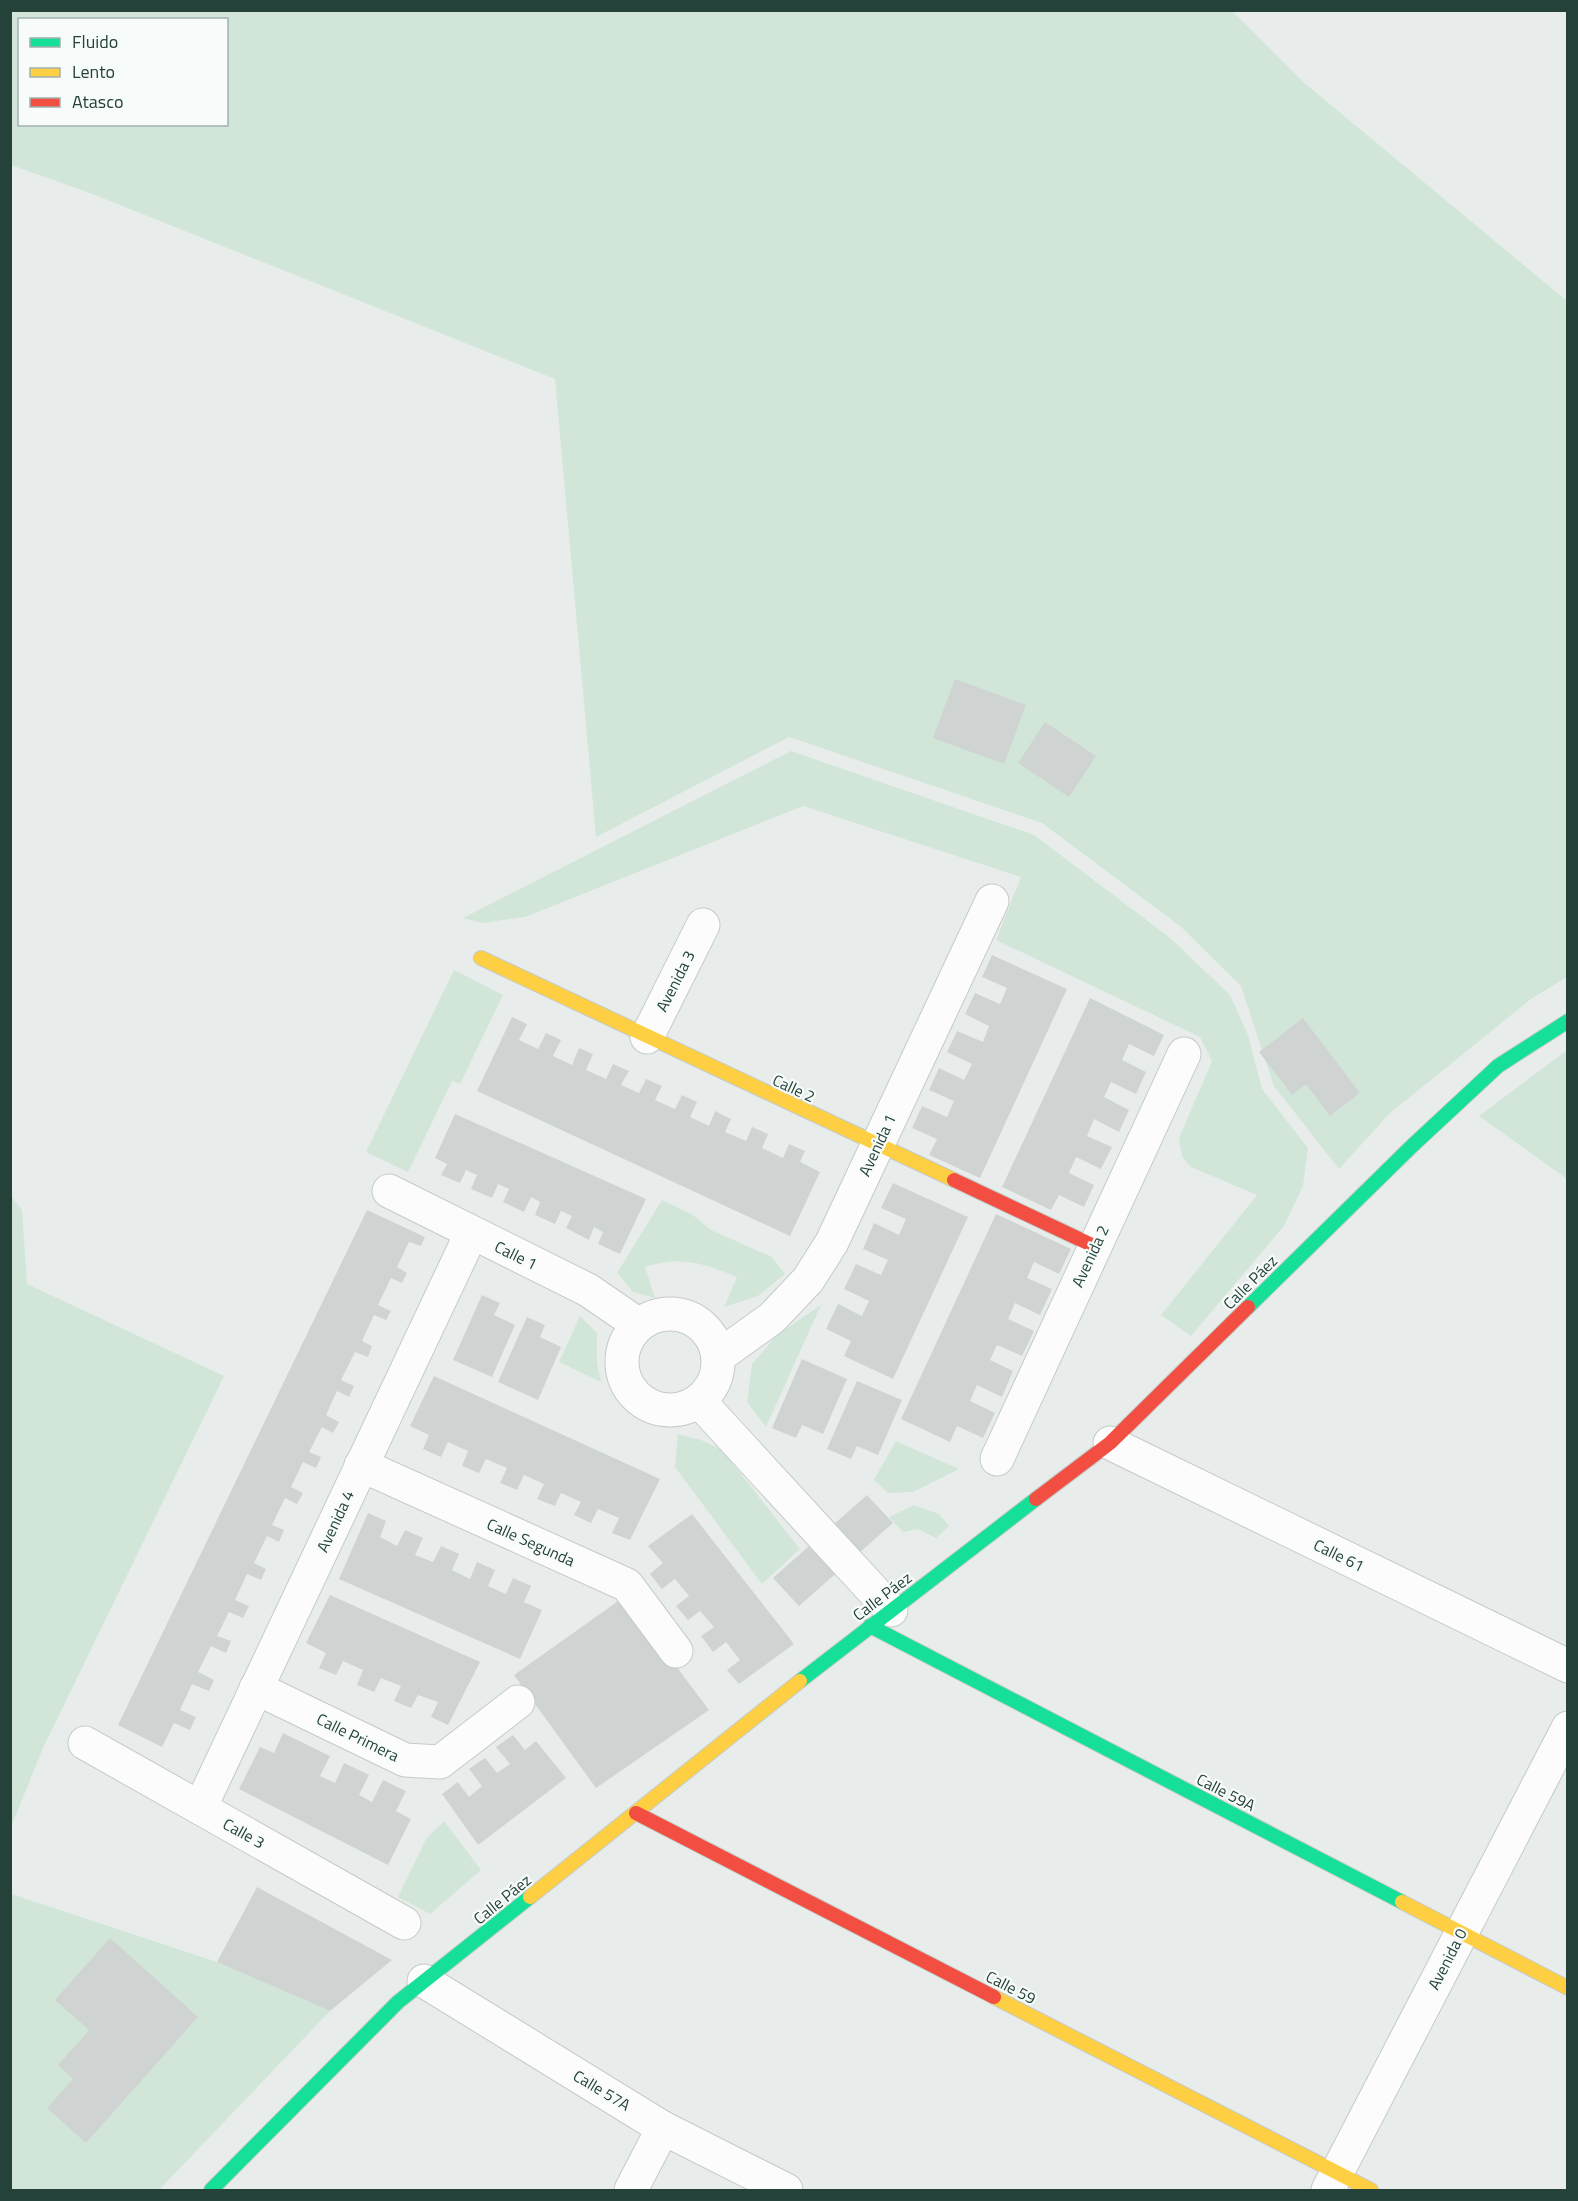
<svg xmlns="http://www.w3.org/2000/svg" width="1578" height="2201" font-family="'Titillium Web',sans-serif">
  <rect width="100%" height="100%" fill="#e8edeb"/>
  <g fill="#d1e6d8" fill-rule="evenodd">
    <path d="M11,11H1232L1302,81L1567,301V977L1531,999L1389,1114L1339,1169L1274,1086L1241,986L1180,926L1042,823L789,737L596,837L555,379L90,193L11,165ZM20,20H226V124H20Z"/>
    <polygon points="791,751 1034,835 1169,937 1230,995 1248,1035 1262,1089 1308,1148 1303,1186 1284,1226 1191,1336 1161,1315 1257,1195 1191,1167 1182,1157 1179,1138 1212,1061 1200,1037 996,940 1021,877 803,806 525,917 482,923 463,918"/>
    <polygon points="454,970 503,995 460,1084 452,1081 408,1172 366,1152"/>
    <polygon points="1567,1050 1567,1179 1479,1116"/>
    <polygon points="11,1196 22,1210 27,1284 224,1376 43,1748 11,1827"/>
    <path d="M662,1200L693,1215L711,1230L772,1257L785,1274L758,1296L724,1307L737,1277C702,1263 683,1256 645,1267L655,1298L633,1292L617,1273Z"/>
    <polygon points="821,1305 766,1427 747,1402 752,1364 777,1335"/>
    <polygon points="580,1316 597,1333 597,1363 601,1382 559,1362"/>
    <polygon points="678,1434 701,1440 722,1450 800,1549 762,1584 675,1467"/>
    <polygon points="896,1441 959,1469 913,1492 888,1493 874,1480"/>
    <polygon points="914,1505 939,1514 949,1526 936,1538 918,1529 903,1532 889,1517"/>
    <polygon points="444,1821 481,1870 430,1914 398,1897 426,1839"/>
    <polygon points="11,1894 217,1962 330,2011 159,2190 11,2190"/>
  </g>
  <g fill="#cfd4d2">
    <polygon points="955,679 1026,705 1004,764 933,738"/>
    <polygon points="1045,722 1096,756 1069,797 1018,763"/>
    <polygon points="992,955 1067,989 980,1178 929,1155 937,1139 912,1128 922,1106 947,1117 954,1101 929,1090 939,1068 964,1080 972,1064 947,1052 957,1031 983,1042 989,1026 965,1014 975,993 1000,1004 1007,988 982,977"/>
    <polygon points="1090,998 1164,1035 1154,1056 1129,1044 1122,1060 1146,1072 1136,1094 1111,1082 1104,1097 1129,1110 1119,1132 1094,1119 1087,1136 1112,1147 1101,1169 1076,1157 1069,1173 1094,1185 1084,1207 1059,1195 1051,1210 1002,1187"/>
    <polygon points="512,1017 527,1024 519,1040 538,1049 546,1033 561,1040 553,1056 572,1065 579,1048 593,1054 586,1070 606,1079 613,1064 629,1071 621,1085 639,1093 646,1079 662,1086 655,1100 675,1109 682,1095 697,1102 690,1117 709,1126 715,1111 731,1119 725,1132 746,1141 752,1127 768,1134 762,1148 783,1158 789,1144 805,1151 800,1162 820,1172 790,1236 477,1091"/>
    <polygon points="1303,1018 1360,1093 1330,1116 1306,1084 1292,1095 1259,1052"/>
    <polygon points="455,1114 646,1199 620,1254 598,1244 603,1232 594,1227 589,1240 566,1228 572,1216 561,1211 555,1224 535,1215 540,1202 531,1197 524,1212 503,1202 509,1189 498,1184 492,1198 471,1189 477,1175 466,1170 460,1183 441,1175 447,1164 435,1158"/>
    <polygon points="893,1183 968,1217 893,1379 844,1356 851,1341 826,1329 838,1304 862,1316 869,1301 844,1289 856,1264 881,1275 888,1260 863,1249 874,1223 899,1235 906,1219 881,1208"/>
    <polygon points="367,1210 425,1237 421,1246 409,1242 397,1267 407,1273 402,1283 391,1278 378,1305 391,1311 386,1320 374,1315 362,1341 372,1346 368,1357 355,1352 341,1380 354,1386 349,1397 337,1391 326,1415 339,1422 333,1433 322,1427 309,1452 321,1457 316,1468 303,1462 291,1487 303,1493 297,1504 285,1498 272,1525 284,1530 279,1542 267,1536 254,1563 266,1569 261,1580 247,1574 235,1600 249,1606 243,1618 229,1612 217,1636 231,1641 226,1653 211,1646 198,1672 214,1680 209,1691 192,1684 180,1710 196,1717 190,1730 174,1723 162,1747 118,1725"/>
    <polygon points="996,1214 1071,1249 1059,1274 1034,1262 1027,1278 1052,1289 1040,1315 1015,1303 1008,1319 1034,1331 1022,1356 997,1345 990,1360 1013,1371 1002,1397 977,1385 970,1401 995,1413 983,1438 957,1426 950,1442 901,1419"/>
    <polygon points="482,1295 500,1303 494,1315 515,1325 492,1377 453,1360"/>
    <polygon points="527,1317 545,1325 540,1337 561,1347 538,1400 498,1382"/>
    <polygon points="802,1359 847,1379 823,1434 802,1425 796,1438 772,1428"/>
    <polygon points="434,1376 660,1479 630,1540 612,1533 619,1518 598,1509 591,1523 574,1515 581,1502 561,1493 555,1506 537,1499 544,1484 524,1475 517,1490 500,1483 507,1468 486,1459 479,1473 462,1466 468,1451 448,1442 441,1457 423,1449 429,1435 410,1426"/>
    <polygon points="857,1381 902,1400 878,1455 857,1446 851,1459 827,1449"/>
    <polygon points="867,1495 893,1523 799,1606 773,1578"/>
    <polygon points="368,1513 386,1521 380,1537 397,1546 405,1530 423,1538 415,1555 433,1562 441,1546 459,1554 452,1570 470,1579 477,1562 495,1570 488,1586 506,1594 513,1578 531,1586 524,1602 542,1610 520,1659 339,1579"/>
    <polygon points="692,1514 794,1644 739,1684 727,1670 740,1660 726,1642 713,1652 701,1636 714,1627 700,1611 688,1620 676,1606 689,1596 675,1579 662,1589 650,1574 663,1563 648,1546"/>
    <polygon points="330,1595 480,1662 448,1725 431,1717 438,1702 418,1695 411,1708 394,1701 401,1686 381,1678 374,1692 357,1685 363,1670 343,1661 336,1675 319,1668 326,1653 306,1643"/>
    <polygon points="624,1597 709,1710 596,1788 514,1675"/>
    <polygon points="283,1733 330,1756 320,1776 335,1783 344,1763 369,1775 359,1795 372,1802 383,1780 406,1791 396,1811 411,1819 388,1865 239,1789 260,1747 274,1753"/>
    <polygon points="513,1735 525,1750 536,1741 566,1778 478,1845 442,1794 458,1782 469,1797 482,1786 469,1769 485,1758 497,1773 510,1764 496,1747"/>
    <polygon points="257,1887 392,1960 330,2011 217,1962"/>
    <polygon points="110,1938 198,2017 86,2143 47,2108 73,2079 58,2065 89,2030 55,2000"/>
  </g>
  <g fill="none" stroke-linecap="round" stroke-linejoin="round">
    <g stroke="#c5cac8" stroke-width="35">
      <g id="street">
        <polyline points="647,1037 703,925"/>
        <polyline points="389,1191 588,1290 639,1325"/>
        <circle cx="670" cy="1362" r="48"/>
        <polyline points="719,1356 772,1318 808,1280 832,1242 992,901"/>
        <polyline points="699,1401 891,1610"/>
        <polyline points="1110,1443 1568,1666"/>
        <polyline points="997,1459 1184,1054"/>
        <polyline points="361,1465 627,1585 676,1651"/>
        <polyline points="256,1688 405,1760 440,1762 518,1702"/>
        <polyline points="85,1743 404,1923"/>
        <polyline points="200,1808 471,1234"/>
        <polyline points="424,1981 663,2128 786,2190"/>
        <polyline points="631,2190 663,2128"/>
        <polyline points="1328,2190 1568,1728"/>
      </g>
    </g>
    <g stroke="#c3cbc8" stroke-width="16">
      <g id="fast">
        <polyline points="1248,1307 1412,1146 1498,1066 1568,1021"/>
        <polyline points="870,1626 1402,1902"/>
        <polyline points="800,1681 1036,1499"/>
        <polyline points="211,2190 398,2002 530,1897"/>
      </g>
    </g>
    <g stroke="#c3cbc8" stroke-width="16">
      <g id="slow">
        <polyline points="481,958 954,1180"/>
        <polyline points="530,1897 800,1681"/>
        <polyline points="1402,1902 1568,1988"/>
        <polyline points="994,1997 1371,2190"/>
      </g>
    </g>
    <g stroke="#c3cbc8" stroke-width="16">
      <g id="jam">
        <polyline points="954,1180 1094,1246"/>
        <polyline points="1036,1499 1110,1443 1248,1307"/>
        <polyline points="636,1813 994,1997"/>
      </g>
    </g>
    <use href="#street" stroke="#fcfcfc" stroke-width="33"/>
    <use href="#fast" stroke="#16e098" stroke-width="14"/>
    <use href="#slow" stroke="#ffcf43" stroke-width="14"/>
    <use href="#jam" stroke="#f24e42" stroke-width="14"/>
  </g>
  <g text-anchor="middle" stroke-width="4.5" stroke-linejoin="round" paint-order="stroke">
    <g font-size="16" fill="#24423a" stroke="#f7fbf9">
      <text transform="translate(675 981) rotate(-63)" y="6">Avenida 3</text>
      <text transform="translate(794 1088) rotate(25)" y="6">Calle 2</text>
      <text transform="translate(877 1145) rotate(-65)" y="6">Avenida 1</text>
      <text transform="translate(516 1255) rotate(26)" y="6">Calle 1</text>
      <text transform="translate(1090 1256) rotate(-65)" y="6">Avenida 2</text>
      <text transform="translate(1250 1282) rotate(-45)" y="6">Calle Páez</text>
      <text transform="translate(335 1521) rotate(-65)" y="6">Avenida 4</text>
      <text transform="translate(531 1542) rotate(24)" y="6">Calle Segunda</text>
      <text transform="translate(1339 1555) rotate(26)" y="6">Calle 61</text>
      <text transform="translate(882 1596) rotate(-37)" y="6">Calle Páez</text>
      <text transform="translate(358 1737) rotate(26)" y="6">Calle Primera</text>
      <text transform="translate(1226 1792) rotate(27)" y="6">Calle 59A</text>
      <text transform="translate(244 1833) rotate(29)" y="6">Calle 3</text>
      <text transform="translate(502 1899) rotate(-39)" y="6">Calle Páez</text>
      <text transform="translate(1447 1959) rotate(-63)" y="6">Avenida 0</text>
      <text transform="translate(1011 1987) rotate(27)" y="6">Calle 59</text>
      <text transform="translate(602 2090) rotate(31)" y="6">Calle 57A</text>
    </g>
  </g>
  <rect width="1578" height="2201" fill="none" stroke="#24423a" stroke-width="24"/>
  <rect x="18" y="18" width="210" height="108" fill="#f7fbf9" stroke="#a3b1ad" stroke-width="1.5"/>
  <rect x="30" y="38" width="30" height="9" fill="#16e098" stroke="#a3b1ad" stroke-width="1.5"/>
  <text x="72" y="48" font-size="18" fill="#24423a">Fluido</text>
  <rect x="30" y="68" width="30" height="9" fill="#ffcf43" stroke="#a3b1ad" stroke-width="1.5"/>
  <text x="72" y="78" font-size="18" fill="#24423a">Lento</text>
  <rect x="30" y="98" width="30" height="9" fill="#f24e42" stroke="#a3b1ad" stroke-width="1.5"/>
  <text x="72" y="108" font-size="18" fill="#24423a">Atasco</text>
</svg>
